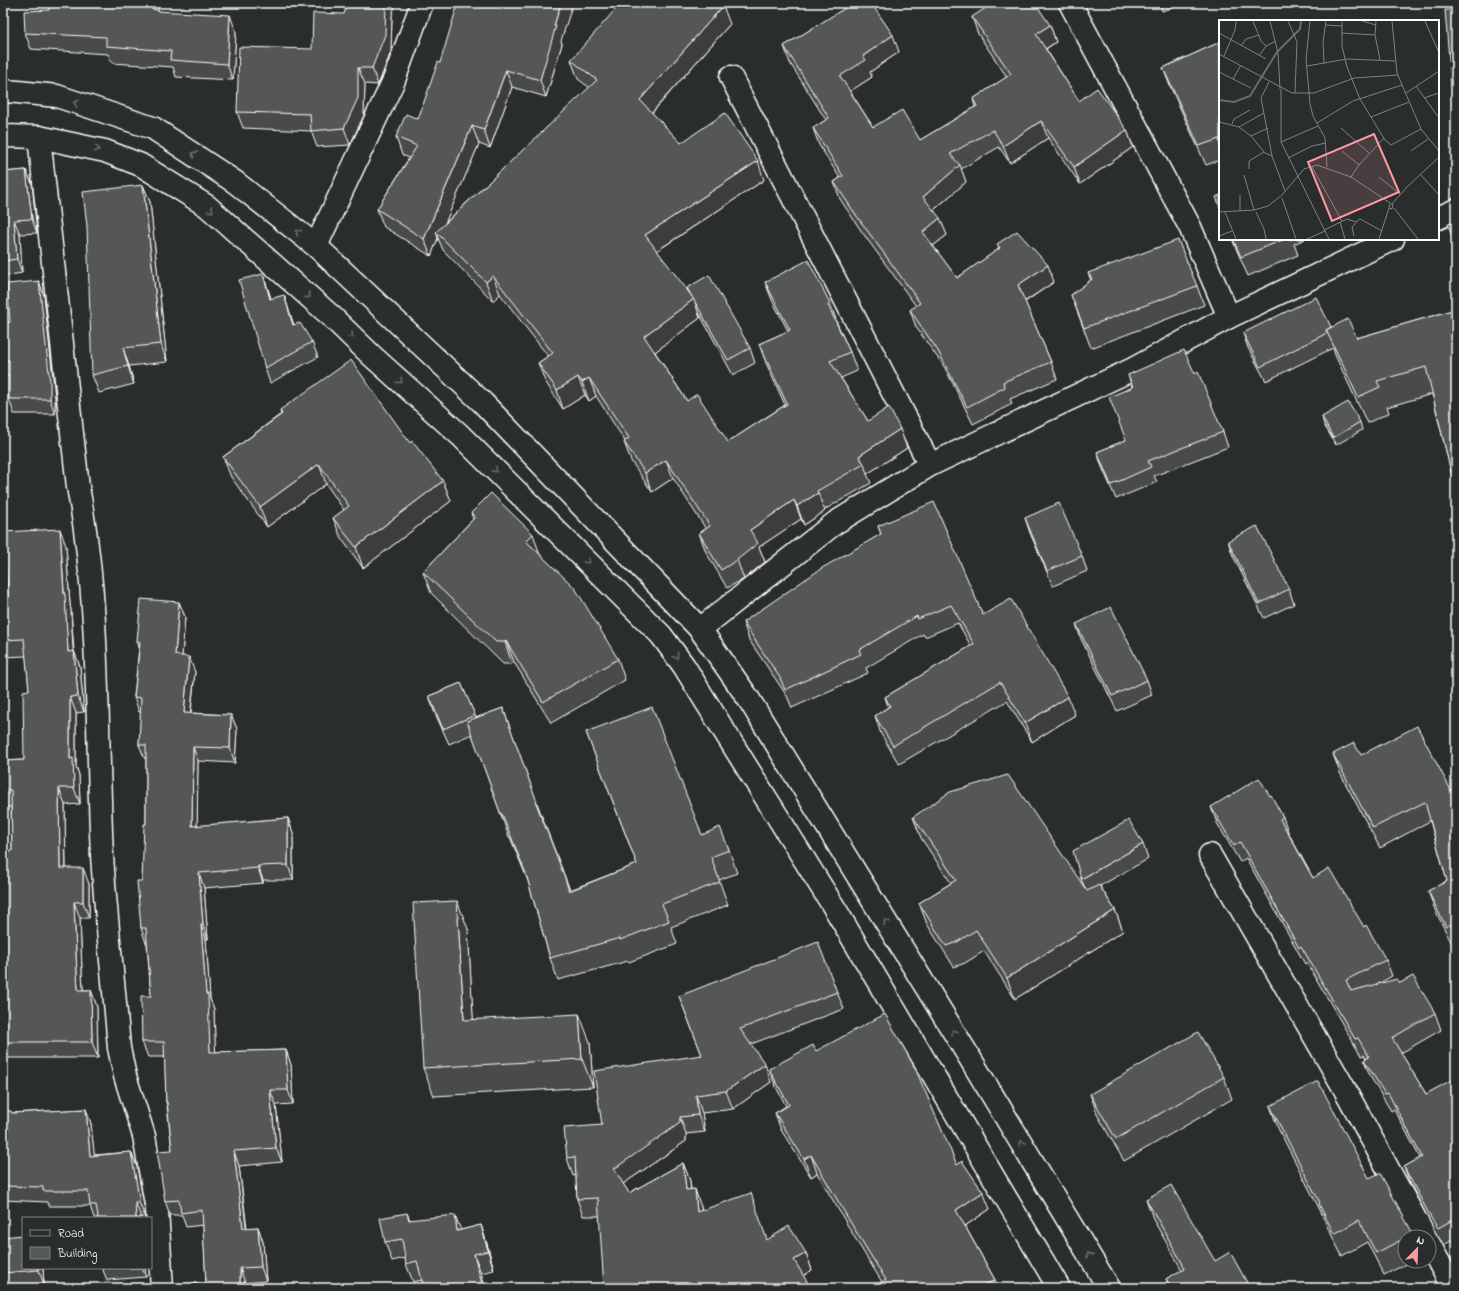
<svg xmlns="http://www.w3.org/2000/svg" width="1459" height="1291" font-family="'Indie Flower',sans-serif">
  <rect width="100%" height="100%" fill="#2a2d2e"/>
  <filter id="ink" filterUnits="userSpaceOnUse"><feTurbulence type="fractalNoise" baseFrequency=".025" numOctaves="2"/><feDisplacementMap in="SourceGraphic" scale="8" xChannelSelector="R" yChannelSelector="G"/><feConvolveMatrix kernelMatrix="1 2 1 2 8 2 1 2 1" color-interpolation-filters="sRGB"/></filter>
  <g filter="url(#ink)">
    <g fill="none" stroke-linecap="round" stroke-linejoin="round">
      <g stroke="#fff" stroke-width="25">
        <g id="street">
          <polyline points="1070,3 1190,227 1229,317"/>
          <polyline points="731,77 930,465"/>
          <path d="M39,137L78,487C101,608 96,732 102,855C106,920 114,984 119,1048L125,1076L144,1136L157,1210L162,1288"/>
          <polyline points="1438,218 1456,210"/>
          <polyline points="316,246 394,80 422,3"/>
          <polyline points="700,629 835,523 930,465 1133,369 1229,317 1393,239"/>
          <polyline points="1210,855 1343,1086 1425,1237"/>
          <polyline points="1429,1244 1453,1288"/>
        </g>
      </g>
      <g stroke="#fff" stroke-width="25">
        <g id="secondary">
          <polyline points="3,91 18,92 57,96 153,128 235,182 316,246 483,403 700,629 748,698 968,1055 1109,1288"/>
          <polyline points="3,136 39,137 105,151 141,165 207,206 331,316 371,355 460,435 661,635 684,666 703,697 837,912 1059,1288"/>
        </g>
      </g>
      <use href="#street" stroke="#2a2d2e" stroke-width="22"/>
      <use href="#secondary" stroke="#2a2d2e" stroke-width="22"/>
    </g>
    <g fill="#494b4c" stroke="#fff">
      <polygon points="1160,3 1186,3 1162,11"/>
      <polygon points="843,5 899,52 870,72 872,77 850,91 873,127 920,140 975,107 973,99 1007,77 978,34 972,17 1050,25 1056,42 1046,49 1079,101 1127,130 1133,147 1080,184 1048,138 1010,163 999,147 961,169 966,182 934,210 947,235 933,246 957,278 999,249 997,244 1054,282 1025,302 1051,362 1057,379 1010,399 1012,404 973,424 945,368 916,327 910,310 916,306 862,232 840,199 834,182 840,178 819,145 813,128 826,120 790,63 784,46 844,9"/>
      <polygon points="49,10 158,11 236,32 233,80 176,77 173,67 112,63 108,54 31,49 25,33"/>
      <polygon points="344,14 392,15 391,52 378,85 365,84 364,115 350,145 317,147 311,131 243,128 237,112 312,49"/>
      <polygon points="730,24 652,113 681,143 764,180 657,251 689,294 687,288 750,348 755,363 733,375 699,313 700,318 655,352 687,401 728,442 785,405 766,363 759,344 788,331 772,300 765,282 830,303 837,322 837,323 850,352 857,371 841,378 868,421 907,448 867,474 871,483 824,510 825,511 804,525 801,519 759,547 765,562 744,579 727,588 706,552 699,533 706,529 673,478 652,492 631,461 624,442 625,441 596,396 589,401 585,395 563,409 545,381 538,363 548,356 500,294 493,301 443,250 438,238 431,256 384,227 377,209 409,158 402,155 396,137 418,119 440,63 561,41 562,44 546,97 512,87 490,148 479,144 445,223 590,88 578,79 571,60"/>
      <polygon points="1220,42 1220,160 1206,165 1170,86 1163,68"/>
      <polygon points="3,169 4,172 26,170 32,184 37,233 20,234 22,273 3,276"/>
      <polygon points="143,185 150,202 167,362 129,366 134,384 99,393 92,375"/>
      <polygon points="1232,239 1305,239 1294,244 1298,255 1248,276"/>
      <polygon points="1088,273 1197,286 1204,305 1091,348 1071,295 1091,280"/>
      <polygon points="39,281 44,296 55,397 55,414 14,414 9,399 9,376 3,377 3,323 10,322"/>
      <polygon points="268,289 271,299 289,310 294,325 312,342 318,357 270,383 265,368"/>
      <polygon points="1456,309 1456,492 1432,394 1387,407 1389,413 1367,423 1335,355 1333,348 1266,381 1248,348 1243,333 1331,327 1357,338"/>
      <polygon points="1195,374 1223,432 1228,447 1154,476 1157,482 1116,499 1102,467 1097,452 1126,440 1132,387 1128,375"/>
      <polygon points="280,410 410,443 443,481 451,501 363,568 341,538 333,518 344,510 326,484 267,527 231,477 223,457 281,414"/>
      <polygon points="1322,417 1360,422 1362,430 1336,445 1324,425"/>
      <polygon points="3,512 6,532 66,546 70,605 71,610 74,651 80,667 84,712 76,713 76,766 79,775 80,804 65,805 66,868 89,884 89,918 80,918 82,972 83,990 91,990 97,1007 98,1058 3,1058 3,851 12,851 11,807 3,807 3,761 24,760 29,690 26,656 3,657 3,597 8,597 4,538 3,538"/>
      <polygon points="471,513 539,553 618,659 625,680 551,723 514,662 512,664 503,664 431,593 423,572 473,519"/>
      <polygon points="1025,518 1082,556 1087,571 1053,586 1030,533"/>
      <polygon points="878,526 983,615 1075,715 1032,742 1007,701 899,764 881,734 875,716 888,707 885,697 971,646 958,623 925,637 923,634 866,668 868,673 792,708 787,696 749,640 743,622 881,534"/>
      <polygon points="1228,541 1289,589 1294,604 1264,618 1233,556"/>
      <polygon points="179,602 185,617 182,656 195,672 191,713 231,715 237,729 235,763 198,761 197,826 288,818 293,833 293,880 263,880 263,883 204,888 208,939 206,939 210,999 214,1009 215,1052 286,1050 291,1065 293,1104 276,1105 282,1162 239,1166 247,1228 258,1227 263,1242 266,1281 245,1283 206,1283 203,1225 186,1227 182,1215 170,1215 165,1201 172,1150 167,1106 166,1102 165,1057 148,1057 142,1042 151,996 147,943 146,943 141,928 142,881 146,824 146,759 145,759 139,745 141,712 139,712 134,697 139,647 137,641"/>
      <polygon points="1076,624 1147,680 1152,695 1117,711 1081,639"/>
      <polygon points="461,683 476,718 503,708 545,825 570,890 637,864 586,732 702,835 729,850 737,873 719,880 728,905 671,927 677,944 629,962 628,961 558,980 550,958 528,881 510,837 509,837 472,734 449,744 434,711 429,696"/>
      <polygon points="1333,754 1361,755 1454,796 1456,801 1456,945 1453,946 1435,910 1428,891 1447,881 1430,821 1380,848 1340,773"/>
      <polygon points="1270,796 1283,817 1289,834 1313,878 1364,927 1386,960 1392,976 1378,984 1400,983 1435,1013 1441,1030 1401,1053 1426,1094 1456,1079 1456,1238 1444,1245 1437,1235 1410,1183 1404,1167 1420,1158 1394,1109 1391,1111 1370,1076 1364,1060 1366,1058 1364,1055 1361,1056 1307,963 1305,964 1246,858 1240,862 1217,823 1211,807"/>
      <polygon points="913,817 1085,888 1081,879 1143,844 1148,859 1100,886 1115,910 1123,931 1015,999 984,951 965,963 954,967 927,924 919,903 951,883 921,838"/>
      <polygon points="468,929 473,1020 590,1042 593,1087 434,1096 423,1068"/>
      <polygon points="837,992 844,1009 751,1044 771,1082 733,1109 702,1113 705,1132 686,1134 686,1141 623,1184 629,1193 683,1163 690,1181 691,1189 701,1207 702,1210 767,1240 806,1253 812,1270 804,1275 599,1216 583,1216 577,1199 576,1175 573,1176 567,1158 602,1125 702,1055 679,996"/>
      <polygon points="816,1051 957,1165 990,1209 965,1226 995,1280 998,1288 871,1288 882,1282 858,1243 817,1173 811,1177 781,1130 775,1113 786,1106 776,1087 769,1069"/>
      <polygon points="1224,1077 1232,1099 1124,1161 1098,1116 1090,1094"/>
      <polygon points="1270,1106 1369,1178 1413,1234 1414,1237 1405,1237 1405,1261 1412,1261 1384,1275 1367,1242 1342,1256 1327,1226 1322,1214 1278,1128"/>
      <polygon points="86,1109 91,1124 94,1155 131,1152 137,1167 145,1211 145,1217 141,1217 141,1218 94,1218 90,1206 49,1206 47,1202 3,1200 3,1111 12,1113"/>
      <polygon points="1146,1199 1215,1261 1250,1288 1169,1288 1166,1279 1182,1270 1154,1221"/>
      <polygon points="407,1213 410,1220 461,1230 481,1225 487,1244 494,1270 481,1273 485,1288 424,1288 422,1280 413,1282 406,1264 405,1258 392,1261 385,1242"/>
      <polygon points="3,1237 43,1268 44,1285 3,1288"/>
      <polygon points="102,1268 145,1268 146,1277 107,1280"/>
    </g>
    <g fill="#3c3d3e" stroke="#fff">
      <polygon points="152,3 159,3 158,12 151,9"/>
      <polygon points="386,3 396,3 392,15 391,52 378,85 372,68"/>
      <polygon points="561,3 573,3 561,41 562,44 546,97 540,80 554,26"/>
      <polygon points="723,6 730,24 646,119 640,100"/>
      <polygon points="230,15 236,32 233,80 227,64"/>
      <polygon points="1050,25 1056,42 1042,51 1036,34"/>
      <polygon points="893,35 899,52 870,72 872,77 846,94 840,76 863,56"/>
      <polygon points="358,68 365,84 364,115 350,145 344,128"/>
      <polygon points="506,70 512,87 490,148 484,130"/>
      <polygon points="1041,121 1048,138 1010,163 1003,146"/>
      <polygon points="472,126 479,144 440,235 436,232 438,238 431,256 424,239"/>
      <polygon points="1127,130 1133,147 1080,184 1074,167"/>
      <polygon points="758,161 764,180 652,254 645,235"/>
      <polygon points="960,165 966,182 929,214 923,197"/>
      <polygon points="26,170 32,184 37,233 32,219"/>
      <polygon points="143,185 150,202 167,362 161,344"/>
      <polygon points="940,218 947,235 929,249 923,232"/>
      <polygon points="14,220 20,234 22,273 17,259"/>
      <polygon points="1048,265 1054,282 1024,302 1018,285"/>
      <polygon points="263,274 268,289 276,314 270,299"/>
      <polygon points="493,276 500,294 493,301 486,282"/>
      <polygon points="39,281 44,296 55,397 55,414 50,399"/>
      <polygon points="284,295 289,310 298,340 293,325"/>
      <polygon points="694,299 700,318 651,355 644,336"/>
      <polygon points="123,348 129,366 134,384 128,366"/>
      <polygon points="578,377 585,395 563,409 557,390"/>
      <polygon points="589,378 596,396 589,401 582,382"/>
      <polygon points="900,429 907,448 867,474 864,464 859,456"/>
      <polygon points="666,460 673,478 652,492 645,473"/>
      <polygon points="319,464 326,484 267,527 260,507"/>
      <polygon points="443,481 451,501 363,568 356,547"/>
      <polygon points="818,493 825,511 804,525 797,506"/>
      <polygon points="794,500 801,519 759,547 765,562 744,579 737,560 750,530"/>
      <polygon points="3,512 4,514 7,538 3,528"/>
      <polygon points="60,529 66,546 70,605 71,610 74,668 68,652"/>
      <polygon points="533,534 540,555 526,541"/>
      <polygon points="179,602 185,617 181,670 175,655"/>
      <polygon points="506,641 514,662 512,664 505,642"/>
      <polygon points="74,651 80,667 84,712 78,696"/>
      <polygon points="189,657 195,672 189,727 184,713"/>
      <polygon points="70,697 76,713 76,766 79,775 80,804 74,788 70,759"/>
      <polygon points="1068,697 1075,715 1032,742 1025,723"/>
      <polygon points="231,715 237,729 235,763 230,748"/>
      <polygon points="193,747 198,761 197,841 192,826"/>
      <polygon points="59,788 65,805 66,884 60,868"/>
      <polygon points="288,818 293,833 293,880 288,865"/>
      <polygon points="258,866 263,880 263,883 258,868"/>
      <polygon points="83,868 89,884 89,918 83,902"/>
      <polygon points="199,873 204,888 208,939 203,925"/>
      <polygon points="457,901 468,929 475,1049 464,1020"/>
      <polygon points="74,902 80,918 82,972 84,1007 78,990 76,955"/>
      <polygon points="1115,910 1123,931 1015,999 1007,978"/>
      <polygon points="201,925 206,939 210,999 214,1009 216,1066 210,1052"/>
      <polygon points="91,990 97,1007 98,1058 92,1042"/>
      <polygon points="579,1014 590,1042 593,1087 582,1059"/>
      <polygon points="286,1050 291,1065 293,1104 288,1090"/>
      <polygon points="765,1064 771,1082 733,1109 726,1091"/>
      <polygon points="270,1090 276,1105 282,1162 276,1148"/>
      <polygon points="696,1095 702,1113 705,1132 698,1115"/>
      <polygon points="86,1109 91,1124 96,1170 90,1156"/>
      <polygon points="680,1117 686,1134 686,1141 620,1186 614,1169"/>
      <polygon points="234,1151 239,1166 248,1243 243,1228"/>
      <polygon points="131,1152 137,1167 145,1211 145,1217 139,1202"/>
      <polygon points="811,1155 817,1173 811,1177 804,1159"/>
      <polygon points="683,1163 690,1181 692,1207 686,1190"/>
      <polygon points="695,1189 701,1207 703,1229 697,1212"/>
      <polygon points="983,1192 990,1209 962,1228 956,1210"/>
      <polygon points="135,1202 141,1217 141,1218 136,1218"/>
      <polygon points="455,1215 462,1233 457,1231"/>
      <polygon points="481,1225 487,1244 494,1270 488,1251"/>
      <polygon points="258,1227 263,1242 266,1281 261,1267"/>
      <polygon points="806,1253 812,1270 801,1277 794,1260"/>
      <polygon points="474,1254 481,1273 485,1288 483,1288"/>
      <polygon points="39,1268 43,1268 44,1285 39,1270"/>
      <polygon points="142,1268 145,1268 146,1277"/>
      <polygon points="240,1268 245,1283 245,1288 240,1288"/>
    </g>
    <g fill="#555758" stroke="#fff">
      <polygon points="49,3 152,3 151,9 157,10 157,11 230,15 227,64 170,60 171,51 106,46 106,37 25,33 24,11 49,10"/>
      <polygon points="347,3 386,3 385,35 372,68 358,68 358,98 344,128 311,131 310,114 237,112 239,47 312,49 313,13 344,14"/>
      <polygon points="458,3 561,3 554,26 556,26 540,80 506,70 484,130 472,126 424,239 377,209 417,146 396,137 406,114 418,119 438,62 440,63"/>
      <polygon points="621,3 720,3 723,6 640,100 681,143 725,113 758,161 645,235 694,299 644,336 687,401 697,394 728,442 787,404 759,344 790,330 765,282 808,260 830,303 828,305 850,352 830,361 868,421 889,407 900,429 859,456 864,464 817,491 818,493 797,506 794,500 750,530 758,543 737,560 721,570 699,533 710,526 666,460 645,473 624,442 629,438 589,378 582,382 578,377 557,390 538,363 553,353 493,276 486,282 436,232 597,80 571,60"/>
      <polygon points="846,3 871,3 893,35 863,56 866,60 840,76 873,127 902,110 920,140 977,106 973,99 1011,74 972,17 993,3 1035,3 1050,25 1036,34 1079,101 1097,88 1127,130 1074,167 1041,121 1003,146 993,130 950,154 960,165 923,197 940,218 923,232 957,278 1000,248 997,244 1017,231 1048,265 1018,285 1051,362 1003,382 1005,387 967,407 938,351 910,310 920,303 856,215 834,182 843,176 813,128 829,118 784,46 845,8 843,5"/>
      <polygon points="1445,10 1456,10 1456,146"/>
      <polygon points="1220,42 1220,142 1219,139 1199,146 1163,68"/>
      <polygon points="3,169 3,172 26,170 32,219 14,220 17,259 3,261"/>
      <polygon points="143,185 161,344 123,348 128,366 92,375 87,226 83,192"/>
      <polygon points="1220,195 1220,207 1216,197"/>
      <polygon points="1456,222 1456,250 1448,224"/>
      <polygon points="1233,239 1285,239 1241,257"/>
      <polygon points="1178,240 1197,286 1084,328 1071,295 1092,279 1088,273"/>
      <polygon points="263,274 270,299 284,295 293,325 300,323 312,342 265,368 239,280"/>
      <polygon points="709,275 750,348 728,360 687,288"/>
      <polygon points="39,281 50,382 50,399 9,399 9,360 3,361 3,323 10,322 7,284"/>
      <polygon points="1316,297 1331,327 1326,330 1327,333 1260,367 1243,333"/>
      <polygon points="1456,309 1456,489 1455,489 1426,367 1377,381 1380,387 1358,397 1326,330 1348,319 1357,338"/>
      <polygon points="1184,350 1195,374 1198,372 1223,432 1148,461 1151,467 1111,485 1097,452 1126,440 1109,397 1133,387 1128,375"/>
      <polygon points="351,360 410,443 412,441 443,481 356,547 333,518 349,506 319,464 260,507 223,457 282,414 280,410"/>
      <polygon points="1348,402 1360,422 1333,438 1322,417"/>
      <polygon points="491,493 533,534 526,541 575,588 618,659 543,702 506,641 505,642 496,642 423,572 475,517 471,513"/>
      <polygon points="934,502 983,615 1011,599 1068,697 1025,723 1000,682 893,746 875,716 890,706 885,697 974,644 951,605 918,619 917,616 859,650 861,654 785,690 780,678 743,622 822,568 881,534 878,526"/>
      <polygon points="1059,503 1082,556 1047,571 1025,518"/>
      <polygon points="1257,526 1289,589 1259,604 1228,541"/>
      <polygon points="60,529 64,594 65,594 68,652 74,651 78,696 70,697 70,759 73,758 74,788 59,788 60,868 83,868 83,902 74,902 76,955 78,990 91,990 92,1042 3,1042 3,851 12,851 11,790 3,790 3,761 24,760 23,691 29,690 24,639 3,640 3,597 8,597 4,532"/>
      <polygon points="141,599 179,602 175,655 189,657 184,713 231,715 230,748 193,747 192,826 288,818 288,865 258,866 258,868 199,873 203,925 201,925 206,994 208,994 210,1052 286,1050 288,1090 270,1090 276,1148 234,1151 243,1228 258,1227 261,1267 240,1268 240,1288 183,1288 183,1284 206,1283 202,1210 181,1213 179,1200 165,1201 157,1151 172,1150 167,1102 166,1102 164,1042 142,1042 141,996 151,996 146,928 141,928 137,881 142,881 144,824 146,824 146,745 139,745 141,698 134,697 140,642 137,641"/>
      <polygon points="1111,607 1147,680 1112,696 1076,624"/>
      <polygon points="461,683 475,715 443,729 429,696"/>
      <polygon points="652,707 702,835 720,827 729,850 711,857 720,882 662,904 669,921 620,940 620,938 550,958 526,874 502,814 501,815 467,721 503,708 537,802 536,803 564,875 569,891 637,864 586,732"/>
      <polygon points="1417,726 1454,796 1456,803 1456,922 1446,927 1428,891 1447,881 1425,802 1373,828 1333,754 1354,743 1361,755"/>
      <polygon points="1008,775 1087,891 1099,885 1115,910 1007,978 976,930 957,942 946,946 919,903 956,880 913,817 950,792"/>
      <polygon points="1259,778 1270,796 1271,795 1283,817 1280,819 1313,878 1329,868 1364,927 1366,925 1386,960 1346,980 1351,991 1397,979 1400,983 1413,976 1435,1013 1392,1038 1426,1094 1446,1083 1456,1079 1456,1223 1454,1219 1438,1228 1431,1218 1404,1167 1422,1157 1388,1093 1385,1094 1364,1060 1369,1057 1358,1038 1355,1039 1301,946 1299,948 1240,842 1234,846 1211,807"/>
      <polygon points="1129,820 1143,844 1081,879 1073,851"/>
      <polygon points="457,901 464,1020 579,1014 582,1059 423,1068 413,903"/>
      <polygon points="818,942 837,992 740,1029 765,1064 726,1091 696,1095 698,1115 680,1117 680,1123 614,1169 629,1193 683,1163 686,1190 695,1189 697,1212 751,1193 767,1240 789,1226 806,1253 794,1260 811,1288 604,1288 598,1198 577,1199 575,1157 567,1158 564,1128 602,1125 594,1071 702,1055 679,996"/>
      <polygon points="1456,965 1456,975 1454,966"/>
      <polygon points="885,1014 915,1068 957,1165 962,1161 983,1192 956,1210 995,1280 983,1286 983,1288 871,1288 886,1280 852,1225 811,1155 804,1159 775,1113 789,1105 769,1069 813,1045 816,1051"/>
      <polygon points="1198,1032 1224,1077 1116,1139 1090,1094"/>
      <polygon points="1318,1081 1369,1178 1380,1173 1413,1234 1408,1237 1405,1237 1405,1238 1376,1253 1359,1220 1334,1234 1319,1204 1320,1203 1270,1106"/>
      <polygon points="86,1109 90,1156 131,1152 139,1197 139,1202 135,1202 136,1218 98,1218 96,1205 90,1205 88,1191 43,1191 43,1187 3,1186 3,1111 11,1111 12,1113"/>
      <polygon points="1171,1185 1215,1261 1230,1252 1250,1288 1171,1288 1166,1279 1185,1268 1146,1199"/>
      <polygon points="407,1213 409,1220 455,1215 457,1231 481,1225 488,1251 474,1254 483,1288 424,1288 417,1261 406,1264 402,1239 385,1242 380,1218"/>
      <polygon points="23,1235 23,1268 39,1268 39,1270 3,1273 3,1237"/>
    </g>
    <defs><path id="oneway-chevron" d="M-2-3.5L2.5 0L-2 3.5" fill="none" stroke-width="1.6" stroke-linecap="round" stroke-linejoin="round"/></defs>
    <g stroke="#6a6c6d">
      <use href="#oneway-chevron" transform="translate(76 103) rotate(-162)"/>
      <use href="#oneway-chevron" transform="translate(97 149) rotate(12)"/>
      <use href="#oneway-chevron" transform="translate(194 154) rotate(-147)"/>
      <use href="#oneway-chevron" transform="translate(211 210) rotate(40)"/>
      <use href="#oneway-chevron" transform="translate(298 232) rotate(-141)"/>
      <use href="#oneway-chevron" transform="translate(308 296) rotate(42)"/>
      <use href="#oneway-chevron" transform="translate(351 336) rotate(45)"/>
      <use href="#oneway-chevron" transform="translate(400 381) rotate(42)"/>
      <use href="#oneway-chevron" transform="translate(495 470) rotate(45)"/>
      <use href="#oneway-chevron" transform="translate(587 561) rotate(45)"/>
      <use href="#oneway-chevron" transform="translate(676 656) rotate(54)"/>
      <use href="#oneway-chevron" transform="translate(886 922) rotate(-122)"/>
      <use href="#oneway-chevron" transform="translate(954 1032) rotate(-122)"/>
      <use href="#oneway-chevron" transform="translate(1022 1143) rotate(-121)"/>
      <use href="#oneway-chevron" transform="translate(1089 1255) rotate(-121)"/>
    </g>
  </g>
  <g transform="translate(1219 20)">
    <rect width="220" height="220" fill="#2a2d2e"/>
    <path fill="none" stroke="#6a6c6d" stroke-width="2" d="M0,80L15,82L31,76L58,32L81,9L82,1"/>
    <path fill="none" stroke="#7f8182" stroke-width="1" d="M34,1L42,21L47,26M51,1L59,33L61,69M69,1L78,22L76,73M91,1L87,39L91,84L94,96L106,118L108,147M123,1V26L128,47L141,79L166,120L172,125L202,109M143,1L157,5M157,1L156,15L161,40M173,1L178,53L202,109L220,131M206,1L220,33M106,5L123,6M0,13L47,39M122,13L156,15M22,26L27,19L40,15M0,34L73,73H95L135,58L179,55M5,36L16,10L17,1M40,36L47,26L57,21M105,43L104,22L107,1M88,46L128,39L176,41M0,52L32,68M14,59L22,45M50,62L42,78L53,136L66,171M197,66L220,98M62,69V122L110,219M187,73L220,51M205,78L220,73M152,97L190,82M0,102L20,107L32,116L46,133L53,136M98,103L134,81L183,65M13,104L15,99L31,90M20,107L45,93M122,108L150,133M32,116L49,108M62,122L99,106M123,131L140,145M192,131L209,119M69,138L93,126L107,123M93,147L123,201M30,149V141L45,132M25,155L35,190M202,155L220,175M132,157L140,145L165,118M160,157L181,174M21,175V191M63,178L77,219M173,184L188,167L220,137M175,188L199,219M0,192L35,190L49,186L63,175L85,149L98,145L132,157L174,185L173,189L170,188L171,184M6,192L17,219M37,192L45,209L47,219M121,202L126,219M105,210L128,199L137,202L141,199L163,211M0,216L13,211M135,216L133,207L137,203M88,219L106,211M160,219L170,188"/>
    <path fill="#ff9aa2" fill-opacity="0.15" stroke="#ff9aa2" stroke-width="2" d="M155,114L180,172L113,201L89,142Z"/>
    <rect width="220" height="220" fill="none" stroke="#fff" stroke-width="2"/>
  </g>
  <rect width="1459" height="1291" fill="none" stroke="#2a2d2e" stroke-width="16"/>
  <rect x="8" y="8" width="1443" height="1275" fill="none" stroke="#fff" stroke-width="1.5" filter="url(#ink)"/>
  <rect x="22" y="1217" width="130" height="52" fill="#2a2d2e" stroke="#7f8182"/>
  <rect x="30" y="1230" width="20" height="6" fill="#2a2d2e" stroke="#7f8182"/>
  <text x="58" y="1237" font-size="12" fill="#ffffff">Road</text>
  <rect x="30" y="1247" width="20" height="12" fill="#555758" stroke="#7f8182"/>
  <text x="58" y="1257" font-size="12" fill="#ffffff">Building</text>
  <g transform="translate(1417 1249) rotate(23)"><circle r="19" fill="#2a2d2e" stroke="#7f8182"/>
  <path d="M0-3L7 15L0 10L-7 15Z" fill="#ff9aa2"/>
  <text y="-6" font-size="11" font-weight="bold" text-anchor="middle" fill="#ffffff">N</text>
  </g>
</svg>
